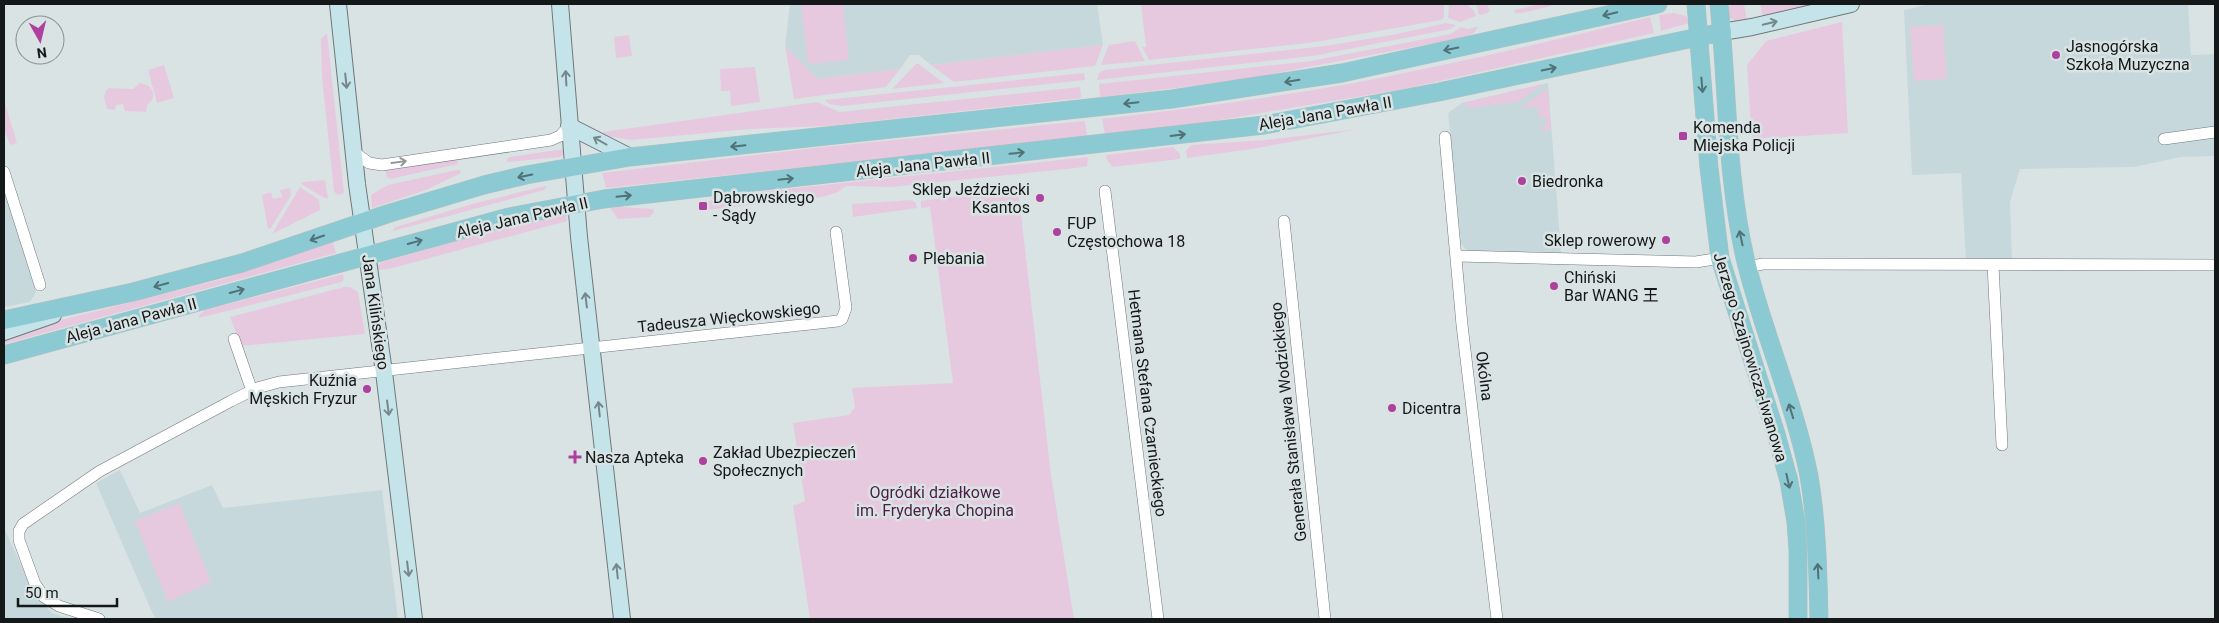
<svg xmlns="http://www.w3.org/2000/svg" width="2219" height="623" font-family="Roboto,'Noto Sans SC',sans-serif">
  <rect width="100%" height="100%" fill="#dae3e4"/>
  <g fill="#c6d8db">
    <polygon points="790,4 1097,4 1103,45 931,65 919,55 910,55 900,69 817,79 785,46"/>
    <polygon points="1930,4 2188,4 2191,55 2215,54 2215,156 2181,157 2134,167 2020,169 2010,202 2012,260 1966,260 1961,173 1912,175 1904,10"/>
    <polygon points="1548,83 1561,253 1471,252 1464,248 1461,242 1448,113 1462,103"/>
    <polygon points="4,191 36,292 30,302 4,307"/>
    <polygon points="120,470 140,513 212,485 223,508 382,490 398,619 155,619 96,483"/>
    <polygon points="4,528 28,580 40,600 52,613 71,619 4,619"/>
  </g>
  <g fill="#e6c9df">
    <polygon points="801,4 843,4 849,60 808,64"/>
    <polygon points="1141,4 1444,4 1444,17 1441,20 1309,43 1149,60 1142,47 1146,47"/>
    <polygon points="1449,4 1467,4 1474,11 1476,16 1460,22 1448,18"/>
    <polygon points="1476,4 1487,4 1490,10 1488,13 1479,15"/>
    <polygon points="1542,4 1550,4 1551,6 1522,13 1515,13 1514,10"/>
    <polygon points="1734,4 1744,4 1747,21 1736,21 1728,17 1727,7"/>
    <polygon points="1760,4 1821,4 1763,16"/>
    <polygon points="1673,13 1686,16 1689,23 1661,31 1659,15"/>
    <path d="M1650,17L1654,33L1404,89L1190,125L1105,135L1102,119C1186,109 1270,98 1354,83C1453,64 1552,41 1650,17Z"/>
    <polygon points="1842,22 1848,133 1752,139 1747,65 1766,41"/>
    <polygon points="1446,23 1456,25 1451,29 1313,56 1097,80 1099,73 1104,70 1325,46 1392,35"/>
    <polygon points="1943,25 1947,79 1914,81 1910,27"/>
    <polygon points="1461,27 1467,29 1478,27 1474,33 1466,37 1235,81 1100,97 1099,84 1311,61 1451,34"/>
    <polygon points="327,33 344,193 339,195 334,192 322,77 321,39"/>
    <polygon points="629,35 632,56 616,58 614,37"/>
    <polygon points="1135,41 1145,61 1101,65 1109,45"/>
    <polygon points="1103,45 1095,66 954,82 931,65"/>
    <polygon points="785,46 817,79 900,69 886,87 794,99"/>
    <polygon points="917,63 944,83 892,89"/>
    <polygon points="164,65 174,98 157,103 148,70"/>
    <polygon points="755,67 760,102 731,106 730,91 721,91 720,69"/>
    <polygon points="1084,73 1085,80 842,106 829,104 825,100"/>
    <polygon points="140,83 149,86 153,92 153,99 147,105 146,112 125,111 123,104 116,105 115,110 107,109 104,97 106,90 109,88 133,89"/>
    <polygon points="1543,84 1518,102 1470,108 1462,103"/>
    <polygon points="1080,87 1081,98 827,126 750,129 631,140 600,135 603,132 817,102 839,112"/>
    <polygon points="1548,88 1551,130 1541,130 1540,127 1546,126 1545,117 1540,118 1538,107 1521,108"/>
    <polygon points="4,100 17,143 10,145 4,129"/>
    <polygon points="1085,121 1087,136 1050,141 606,188 602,173 823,147"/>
    <polygon points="1359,129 1252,149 1187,158 1186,151 1191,145 1265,140"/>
    <polygon points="1173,147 1180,154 1180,159 1113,167 1107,160 1106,155"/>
    <polygon points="564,149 564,154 560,157 507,162 507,159 510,157"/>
    <polygon points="1088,157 1087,166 1076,168 891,187 846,186 838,192 822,197 706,210 705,202 730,195"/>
    <polygon points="457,159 458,164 390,179 387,177 385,169"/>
    <polygon points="456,170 460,170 461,173 426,190 372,208 371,195 388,185"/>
    <polygon points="325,180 328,198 324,198 301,184 303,182"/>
    <polygon points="545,186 547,187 544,190 393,231 395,227 472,204"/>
    <polygon points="300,187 319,200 320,210 272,234"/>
    <polygon points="290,188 291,195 271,228 268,229 262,195 271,192 273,199 282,197 280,190"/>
    <polygon points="1018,188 1051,475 1074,619 810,619 793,506 805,501 793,423 849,415 855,407 852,388 953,383 930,207 921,208 921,201"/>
    <polygon points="911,200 916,203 917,208 853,217 852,204"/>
    <polygon points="621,207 653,209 654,212 650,217 618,219 610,208"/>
    <polygon points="566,215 567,221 389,269 378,270 378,265 382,262 496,230"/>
    <polygon points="333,242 336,253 4,344 4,340 61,320 223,279"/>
    <polygon points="343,274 344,278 342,282 199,318 199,315 205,310"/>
    <polygon points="344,287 350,287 358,292 365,334 241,346 230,317"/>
    <polygon points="179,503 211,582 168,602 135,521"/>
  </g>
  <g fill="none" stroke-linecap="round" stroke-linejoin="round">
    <g stroke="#707779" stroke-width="12">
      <g id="street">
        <polyline points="1445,137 1462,325 1497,619"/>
        <polyline points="2164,139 2215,132"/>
        <polyline points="354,152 369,163 382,165 551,140 560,136 569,126"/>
        <polyline points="4,172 40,285"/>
        <polyline points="1105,191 1158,619"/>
        <polyline points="1284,221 1325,619"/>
        <polyline points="1457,256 1696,262 1720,258"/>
        <polyline points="1993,265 2002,445"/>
        <polyline points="1747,267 1763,264 2215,265"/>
        <polyline points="234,339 252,391"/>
        <polyline points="99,619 59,606 44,597 35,584 19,540 19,531 23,524 100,471 231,401 257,388 279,382 838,321 842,319 846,308 836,232"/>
      </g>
    </g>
    <g stroke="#707779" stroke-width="18">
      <g id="secondary">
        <polyline points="338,4 357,184 384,372 414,619"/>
        <polyline points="560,4 579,237 622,619"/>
        <polyline points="1722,32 1752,27 1851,4"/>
        <polyline points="569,126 630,157"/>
        <polyline points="4,332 53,315"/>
      </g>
    </g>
    <g stroke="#bdbebe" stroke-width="19">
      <g id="primary">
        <polyline points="1696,4 1709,168 1720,258 1776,434 1789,481 1796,522 1798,550 1798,619"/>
        <path d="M1719,4C1728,91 1726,181 1747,266C1765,337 1795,405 1809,476C1817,523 1818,572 1819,619"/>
        <polyline points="4,320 133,292 242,263 387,214 484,185 526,175 630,157 1172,99 1342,73 1658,4"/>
        <polyline points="4,355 509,217 604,199 1264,125 1439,92 1722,32"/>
      </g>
    </g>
    <use href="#street" stroke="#fff" stroke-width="11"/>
    <use href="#secondary" stroke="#c5e4e9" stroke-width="16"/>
    <use href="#primary" stroke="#8bcad3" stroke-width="18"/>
  </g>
  <defs><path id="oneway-shaft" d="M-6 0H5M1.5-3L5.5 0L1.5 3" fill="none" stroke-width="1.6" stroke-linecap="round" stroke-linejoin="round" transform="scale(1.25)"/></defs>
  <g stroke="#507176">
    <use href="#oneway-shaft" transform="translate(1610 14) rotate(167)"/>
    <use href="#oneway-shaft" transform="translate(1451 49) rotate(168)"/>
    <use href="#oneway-shaft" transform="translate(1549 69) rotate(-12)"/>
    <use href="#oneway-shaft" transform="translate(1292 81) rotate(171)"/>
    <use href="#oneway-shaft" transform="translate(1702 85) rotate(85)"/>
    <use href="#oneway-shaft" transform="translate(1131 103) rotate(174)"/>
    <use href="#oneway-shaft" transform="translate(1178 135) rotate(-7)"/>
    <use href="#oneway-shaft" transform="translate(738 146) rotate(174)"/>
    <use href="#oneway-shaft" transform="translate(1017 153) rotate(-6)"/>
    <use href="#oneway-shaft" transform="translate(525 176) rotate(168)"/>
    <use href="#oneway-shaft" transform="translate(786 179) rotate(-6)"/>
    <use href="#oneway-shaft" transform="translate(624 196) rotate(-6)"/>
    <use href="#oneway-shaft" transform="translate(317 238) rotate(161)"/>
    <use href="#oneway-shaft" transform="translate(1741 238) rotate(-102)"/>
    <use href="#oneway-shaft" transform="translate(415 242) rotate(-15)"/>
    <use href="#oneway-shaft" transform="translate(161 285) rotate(165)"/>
    <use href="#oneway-shaft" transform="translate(237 291) rotate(-15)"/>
    <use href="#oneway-shaft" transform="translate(1791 411) rotate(-107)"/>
    <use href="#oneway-shaft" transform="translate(1788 481) rotate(77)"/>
    <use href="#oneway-shaft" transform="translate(1818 571) rotate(-93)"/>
  </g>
  <g stroke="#76888b">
    <use href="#oneway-shaft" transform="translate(1770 23) rotate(-13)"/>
    <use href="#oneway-shaft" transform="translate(566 78) rotate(-93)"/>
    <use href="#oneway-shaft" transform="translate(346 81) rotate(84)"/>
    <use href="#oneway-shaft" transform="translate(600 141) rotate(-151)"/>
    <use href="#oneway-shaft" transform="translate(586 300) rotate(-97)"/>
    <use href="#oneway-shaft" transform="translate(388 408) rotate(83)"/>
    <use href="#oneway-shaft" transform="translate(599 409) rotate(-96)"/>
    <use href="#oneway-shaft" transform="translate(408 569) rotate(83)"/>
    <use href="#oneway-shaft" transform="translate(617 571) rotate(-96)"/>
  </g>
  <use stroke="#969797" href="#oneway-shaft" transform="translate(399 162) rotate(-8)"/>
  <g fill="#ae409e" stroke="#dae3e4" stroke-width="2">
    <circle cx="2056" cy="55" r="5"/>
    <rect x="1678" y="131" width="10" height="10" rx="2.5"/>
    <circle cx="1522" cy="181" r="5"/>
    <circle cx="1040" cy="198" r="5"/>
    <rect x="698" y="201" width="10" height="10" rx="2.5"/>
    <circle cx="1057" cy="232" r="5"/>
    <circle cx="1666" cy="240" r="5"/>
    <circle cx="913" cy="258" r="5"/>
    <circle cx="1554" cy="286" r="5"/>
    <circle cx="367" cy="389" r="5"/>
    <circle cx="1392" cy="408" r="5"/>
    <path d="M572.5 449.5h5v5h5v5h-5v5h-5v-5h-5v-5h5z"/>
    <circle cx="703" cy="461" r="5"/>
  </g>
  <g text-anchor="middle" stroke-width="5" stroke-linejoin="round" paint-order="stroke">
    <g font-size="16" fill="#151818" stroke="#dae3e4" text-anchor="start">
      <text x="2066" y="52">Jasnogórska<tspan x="2066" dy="18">Szkoła Muzyczna</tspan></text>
      <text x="1693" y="133">Komenda<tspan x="1693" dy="18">Miejska Policji</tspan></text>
      <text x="1532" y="187">Biedronka</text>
      <text x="1030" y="195" text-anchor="end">Sklep Jeździecki<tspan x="1030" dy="18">Ksantos</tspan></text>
      <text x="713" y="203">Dąbrowskiego<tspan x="713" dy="18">- Sądy</tspan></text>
      <text x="1067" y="229">FUP<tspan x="1067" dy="18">Częstochowa 18</tspan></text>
      <text x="1656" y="246" text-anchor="end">Sklep rowerowy</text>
      <text x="923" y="264">Plebania</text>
      <text x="1564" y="283">Chiński<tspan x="1564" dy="18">Bar WANG 王</tspan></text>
      <text x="357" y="386" text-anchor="end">Kuźnia<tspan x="357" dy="18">Męskich Fryzur</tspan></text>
      <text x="1402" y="414">Dicentra</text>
      <text x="713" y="458">Zakład Ubezpieczeń<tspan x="713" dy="18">Społecznych</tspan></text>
      <text x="585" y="463">Nasza Apteka</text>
    </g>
    <g font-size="16" fill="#151818" stroke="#dae3e4">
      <text transform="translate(1325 113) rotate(-10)" y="6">Aleja Jana Pawła II</text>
      <text transform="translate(923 164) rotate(-6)" y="6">Aleja Jana Pawła II</text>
      <text transform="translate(522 217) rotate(-13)" y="6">Aleja Jana Pawła II</text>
      <text transform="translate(376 312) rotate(82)" y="6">Jana Kilińskiego</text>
      <text transform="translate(729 317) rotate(-6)" y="6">Tadeusza Więckowskiego</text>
      <text transform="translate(131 320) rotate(-15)" y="6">Aleja Jana Pawła II</text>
      <text transform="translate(1751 357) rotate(73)" y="6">Jerzego Szajnowicza-Iwanowa</text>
      <text transform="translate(1485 376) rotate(83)" y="6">Okólna</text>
      <text transform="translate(1148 403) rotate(83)" y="6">Hetmana Stefana Czarnieckiego</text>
      <text transform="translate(1288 422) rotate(-96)" y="6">Generała Stanisława Wodzickiego</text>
    </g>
    <g font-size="16" fill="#4f1c48" stroke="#dae3e4">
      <text x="935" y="498">Ogródki działkowe<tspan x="935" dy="18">im. Fryderyka Chopina</tspan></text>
    </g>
  </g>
  <rect width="2219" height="623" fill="none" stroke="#151818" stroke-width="10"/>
  <g transform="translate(40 40) rotate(172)"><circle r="24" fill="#dae3e4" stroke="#8b9292"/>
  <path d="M0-4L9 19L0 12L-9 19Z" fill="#ae409e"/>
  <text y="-8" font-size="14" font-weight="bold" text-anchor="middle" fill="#151818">N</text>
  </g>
  <path d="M18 598v8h99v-8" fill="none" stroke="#151818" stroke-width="2.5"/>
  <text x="25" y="598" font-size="15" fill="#151818" stroke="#dae3e4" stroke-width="4" paint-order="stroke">50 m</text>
</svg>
